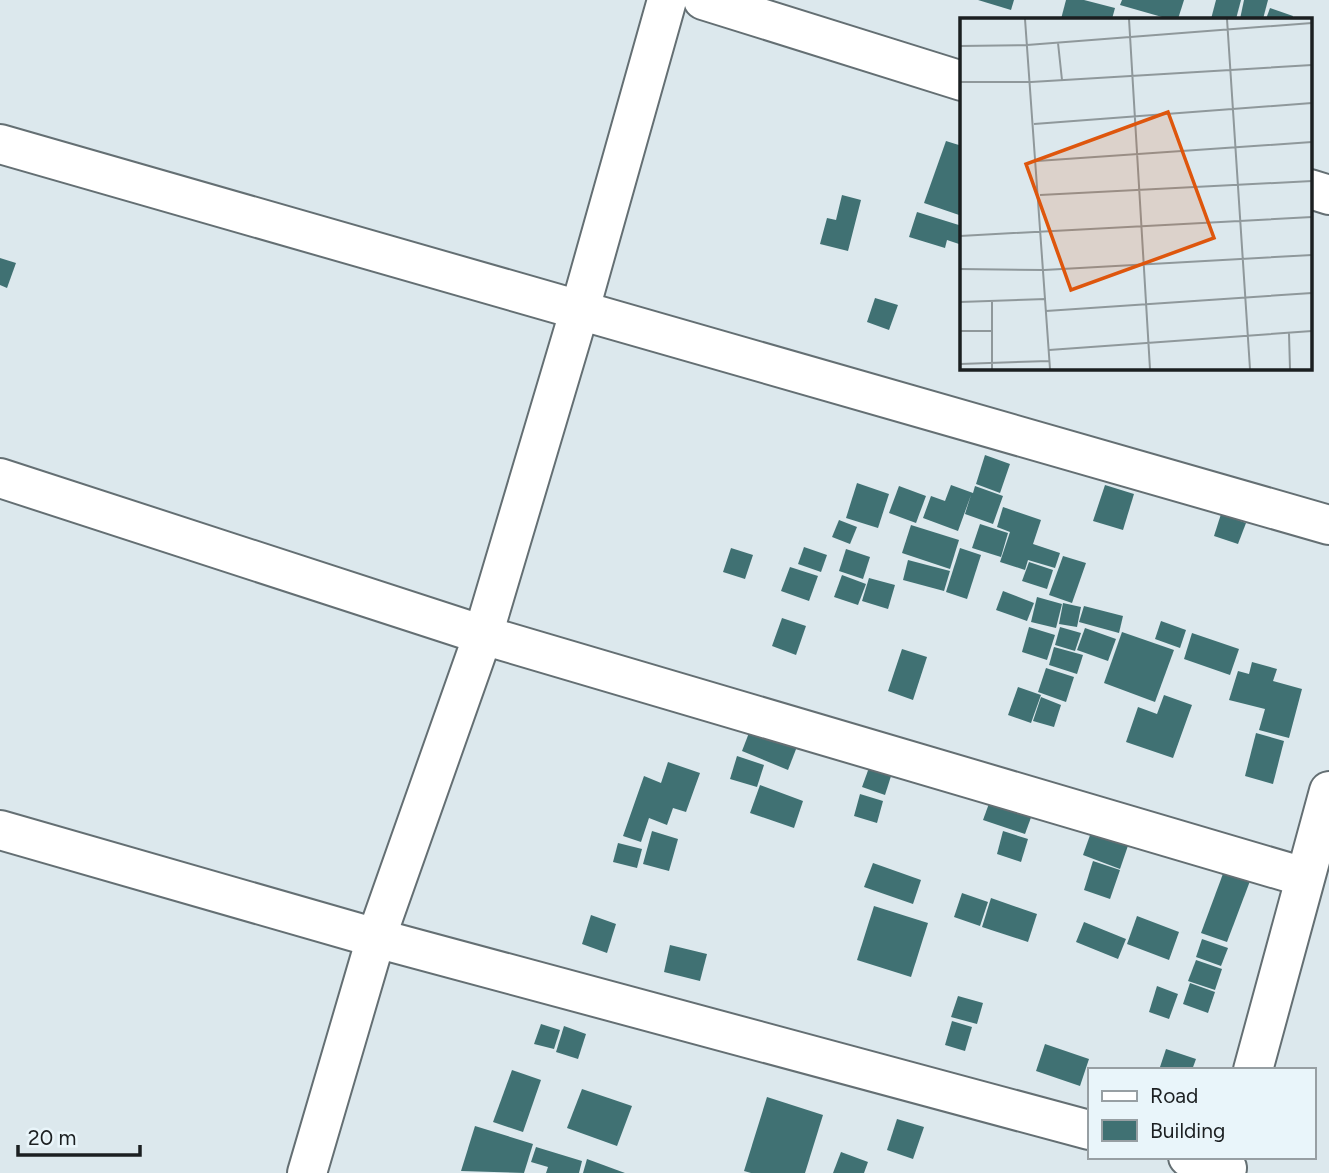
<svg xmlns="http://www.w3.org/2000/svg" width="1329" height="1173" font-family="Figtree,sans-serif">
  <rect width="100%" height="100%" fill="#dce8ed"/>
  <g fill="#407173">
    <polygon points="978,0 1014,0 1011,10"/>
    <polygon points="1066,0 1084,0 1115,8 1112,19 1061,19"/>
    <polygon points="1122,0 1184,0 1178,19 1169,19 1120,5"/>
    <polygon points="1216,0 1241,0 1236,19 1211,19"/>
    <polygon points="1244,0 1268,0 1263,19 1240,19"/>
    <polygon points="1270,8 1293,16 1292,19 1266,19"/>
    <polygon points="946,141 962,146 962,216 924,203"/>
    <polygon points="842,195 861,200 848,251 820,244 827,218 836,220"/>
    <polygon points="917,212 962,226 962,245 947,240 945,248 909,237"/>
    <polygon points="0,258 16,263 7,288 0,285"/>
    <polygon points="875,298 898,305 889,330 867,322"/>
    <polygon points="985,455 1010,464 1000,493 976,484"/>
    <polygon points="857,483 889,494 878,528 846,518"/>
    <polygon points="951,485 973,493 975,486 1003,496 993,524 965,514 971,495 958,531 923,518 931,496 945,501"/>
    <polygon points="1105,485 1134,494 1123,530 1093,521"/>
    <polygon points="899,486 926,496 916,523 889,513"/>
    <polygon points="1003,507 1041,520 1033,544 1060,553 1055,568 1028,560 1025,570 1000,562 1010,532 997,527"/>
    <polygon points="1221,514 1246,523 1238,544 1214,536"/>
    <polygon points="839,520 857,527 850,544 832,537"/>
    <polygon points="980,524 1008,533 1001,557 972,548"/>
    <polygon points="911,525 959,540 950,569 902,553"/>
    <polygon points="804,547 827,555 821,572 798,564"/>
    <polygon points="731,548 753,555 745,579 723,572"/>
    <polygon points="960,548 981,555 967,599 946,592"/>
    <polygon points="846,549 870,557 863,579 839,571"/>
    <polygon points="1063,556 1086,563 1072,603 1049,595"/>
    <polygon points="908,560 950,571 944,591 903,580"/>
    <polygon points="1029,562 1053,570 1047,589 1022,581"/>
    <polygon points="790,567 818,576 809,601 781,591"/>
    <polygon points="842,575 866,584 858,605 834,597"/>
    <polygon points="869,578 895,585 888,609 862,601"/>
    <polygon points="1003,591 1034,603 1027,621 996,610"/>
    <polygon points="1037,597 1062,604 1056,628 1031,622"/>
    <polygon points="1063,603 1081,607 1077,627 1059,624"/>
    <polygon points="1084,606 1123,616 1119,633 1079,622"/>
    <polygon points="782,618 806,626 796,655 772,646"/>
    <polygon points="1161,621 1186,630 1180,648 1155,639"/>
    <polygon points="1029,627 1055,635 1047,660 1022,652"/>
    <polygon points="1060,627 1081,633 1075,651 1055,645"/>
    <polygon points="1085,628 1116,639 1108,661 1077,650"/>
    <polygon points="1122,632 1174,650 1155,702 1104,683"/>
    <polygon points="1192,633 1239,649 1230,675 1184,659"/>
    <polygon points="1054,647 1083,655 1077,674 1049,665"/>
    <polygon points="902,649 927,657 913,700 888,691"/>
    <polygon points="1252,662 1277,669 1273,681 1302,689 1289,738 1259,730 1265,709 1229,700 1238,671 1249,674"/>
    <polygon points="1046,668 1074,677 1066,702 1038,692"/>
    <polygon points="1018,687 1041,695 1031,723 1008,715"/>
    <polygon points="1164,695 1192,705 1173,758 1126,742 1138,707 1157,714"/>
    <polygon points="1041,697 1061,705 1054,727 1033,721"/>
    <polygon points="752,725 798,744 788,770 742,751"/>
    <polygon points="1256,733 1284,741 1273,784 1245,776"/>
    <polygon points="737,756 764,765 757,787 730,779"/>
    <polygon points="668,762 700,773 686,812 673,808 667,825 649,818 641,842 623,836 644,776 661,783"/>
    <polygon points="870,765 892,773 885,795 862,787"/>
    <polygon points="760,785 803,801 794,828 750,813"/>
    <polygon points="860,794 883,801 877,823 854,816"/>
    <polygon points="991,798 1033,812 1025,834 983,820"/>
    <polygon points="1095,821 1132,834 1120,869 1083,855"/>
    <polygon points="652,831 678,839 669,871 643,864"/>
    <polygon points="1003,831 1028,839 1021,862 997,854"/>
    <polygon points="618,843 642,849 637,868 613,862"/>
    <polygon points="1093,861 1120,870 1110,899 1084,890"/>
    <polygon points="873,863 921,880 913,904 864,887"/>
    <polygon points="1224,871 1250,881 1227,942 1201,933"/>
    <polygon points="962,893 988,902 980,926 954,917"/>
    <polygon points="991,898 1037,914 1028,942 982,927"/>
    <polygon points="874,906 928,923 911,977 857,960"/>
    <polygon points="591,915 616,924 607,953 582,944"/>
    <polygon points="1137,916 1179,932 1169,960 1127,944"/>
    <polygon points="1084,922 1126,939 1118,959 1076,942"/>
    <polygon points="1202,939 1228,948 1221,966 1196,957"/>
    <polygon points="670,945 707,954 700,981 664,972"/>
    <polygon points="1196,960 1222,969 1215,990 1188,981"/>
    <polygon points="1190,983 1215,992 1208,1013 1183,1004"/>
    <polygon points="1157,986 1178,994 1169,1019 1149,1012"/>
    <polygon points="958,996 983,1003 977,1024 951,1017"/>
    <polygon points="952,1021 972,1027 965,1051 945,1045"/>
    <polygon points="541,1024 560,1030 554,1049 534,1044"/>
    <polygon points="564,1026 586,1034 578,1059 556,1052"/>
    <polygon points="1045,1044 1089,1059 1080,1086 1036,1071"/>
    <polygon points="1166,1049 1196,1059 1192,1070 1159,1070"/>
    <polygon points="512,1070 541,1080 523,1132 493,1122"/>
    <polygon points="582,1089 632,1106 617,1146 567,1128"/>
    <polygon points="767,1097 823,1115 805,1173 751,1173 744,1171"/>
    <polygon points="897,1119 924,1127 913,1159 887,1150"/>
    <polygon points="475,1126 533,1144 524,1173 461,1171"/>
    <polygon points="536,1147 582,1161 579,1173 546,1173 548,1167 531,1162"/>
    <polygon points="841,1152 868,1162 864,1173 833,1173"/>
    <polygon points="587,1159 625,1173 583,1173"/>
  </g>
  <g fill="none" stroke-linecap="round" stroke-linejoin="round">
    <g stroke="#646f73" stroke-width="42">
      <g id="minor">
        <polyline points="703,0 962,81"/>
        <polyline points="0,144 1329,525"/>
        <polyline points="1310,189 1329,195"/>
        <polyline points="0,478 483,635 1304,877"/>
        <polyline points="0,830 376,938 1089,1130"/>
        <polyline points="1253,1070 1329,791"/>
        <polyline points="1188,1157 1227,1168"/>
        <polyline points="307,1173 376,938 483,635 580,309 667,0"/>
      </g>
    </g>
    <use href="#minor" stroke="#fff" stroke-width="38"/>
  </g>
  <g transform="translate(960 18)">
    <rect width="352" height="352" fill="#dce8ed"/>
    <path fill="none" stroke="#8f989b" stroke-width="2" d="M65,1L90,351M169,1L190,351M267,1L290,351M98,25L102,62M0,28L67,27L352,5M0,64H71L352,47M74,106L352,85M77,143L352,124M80,177L352,163M0,218L352,199M0,251L84,252L352,237M0,284L86,281M32,284V351M86,293L352,275M0,313H32M329,315L330,351M89,332L352,313M0,346L89,343"/>
    <path fill="#de560d" fill-opacity="0.15" stroke="#de560d" stroke-width="3.5" d="M208,94L254,220L111,272L66,146Z"/>
    <rect width="352" height="352" fill="none" stroke="#1b1f21" stroke-width="3.5"/>
  </g>
  <rect x="1088" y="1068" width="228" height="91" fill="#e9f5fa" stroke="#979fa3" stroke-width="2"/>
  <rect x="1102" y="1091" width="35" height="10" fill="#ffffff" stroke="#979fa3" stroke-width="2"/>
  <text x="1150" y="1103" font-size="21" fill="#1b1f21">Road</text>
  <rect x="1102" y="1120" width="35" height="21" fill="#407173" stroke="#979fa3" stroke-width="2"/>
  <text x="1150" y="1138" font-size="21" fill="#1b1f21">Building</text>
  <path d="M18 1145v10h122v-10" fill="none" stroke="#1b1f21" stroke-width="3.5"/>
  <text x="28" y="1145" font-size="21" fill="#1b1f21" stroke="#e9f5fa" stroke-width="5" paint-order="stroke">20 m</text>
</svg>
